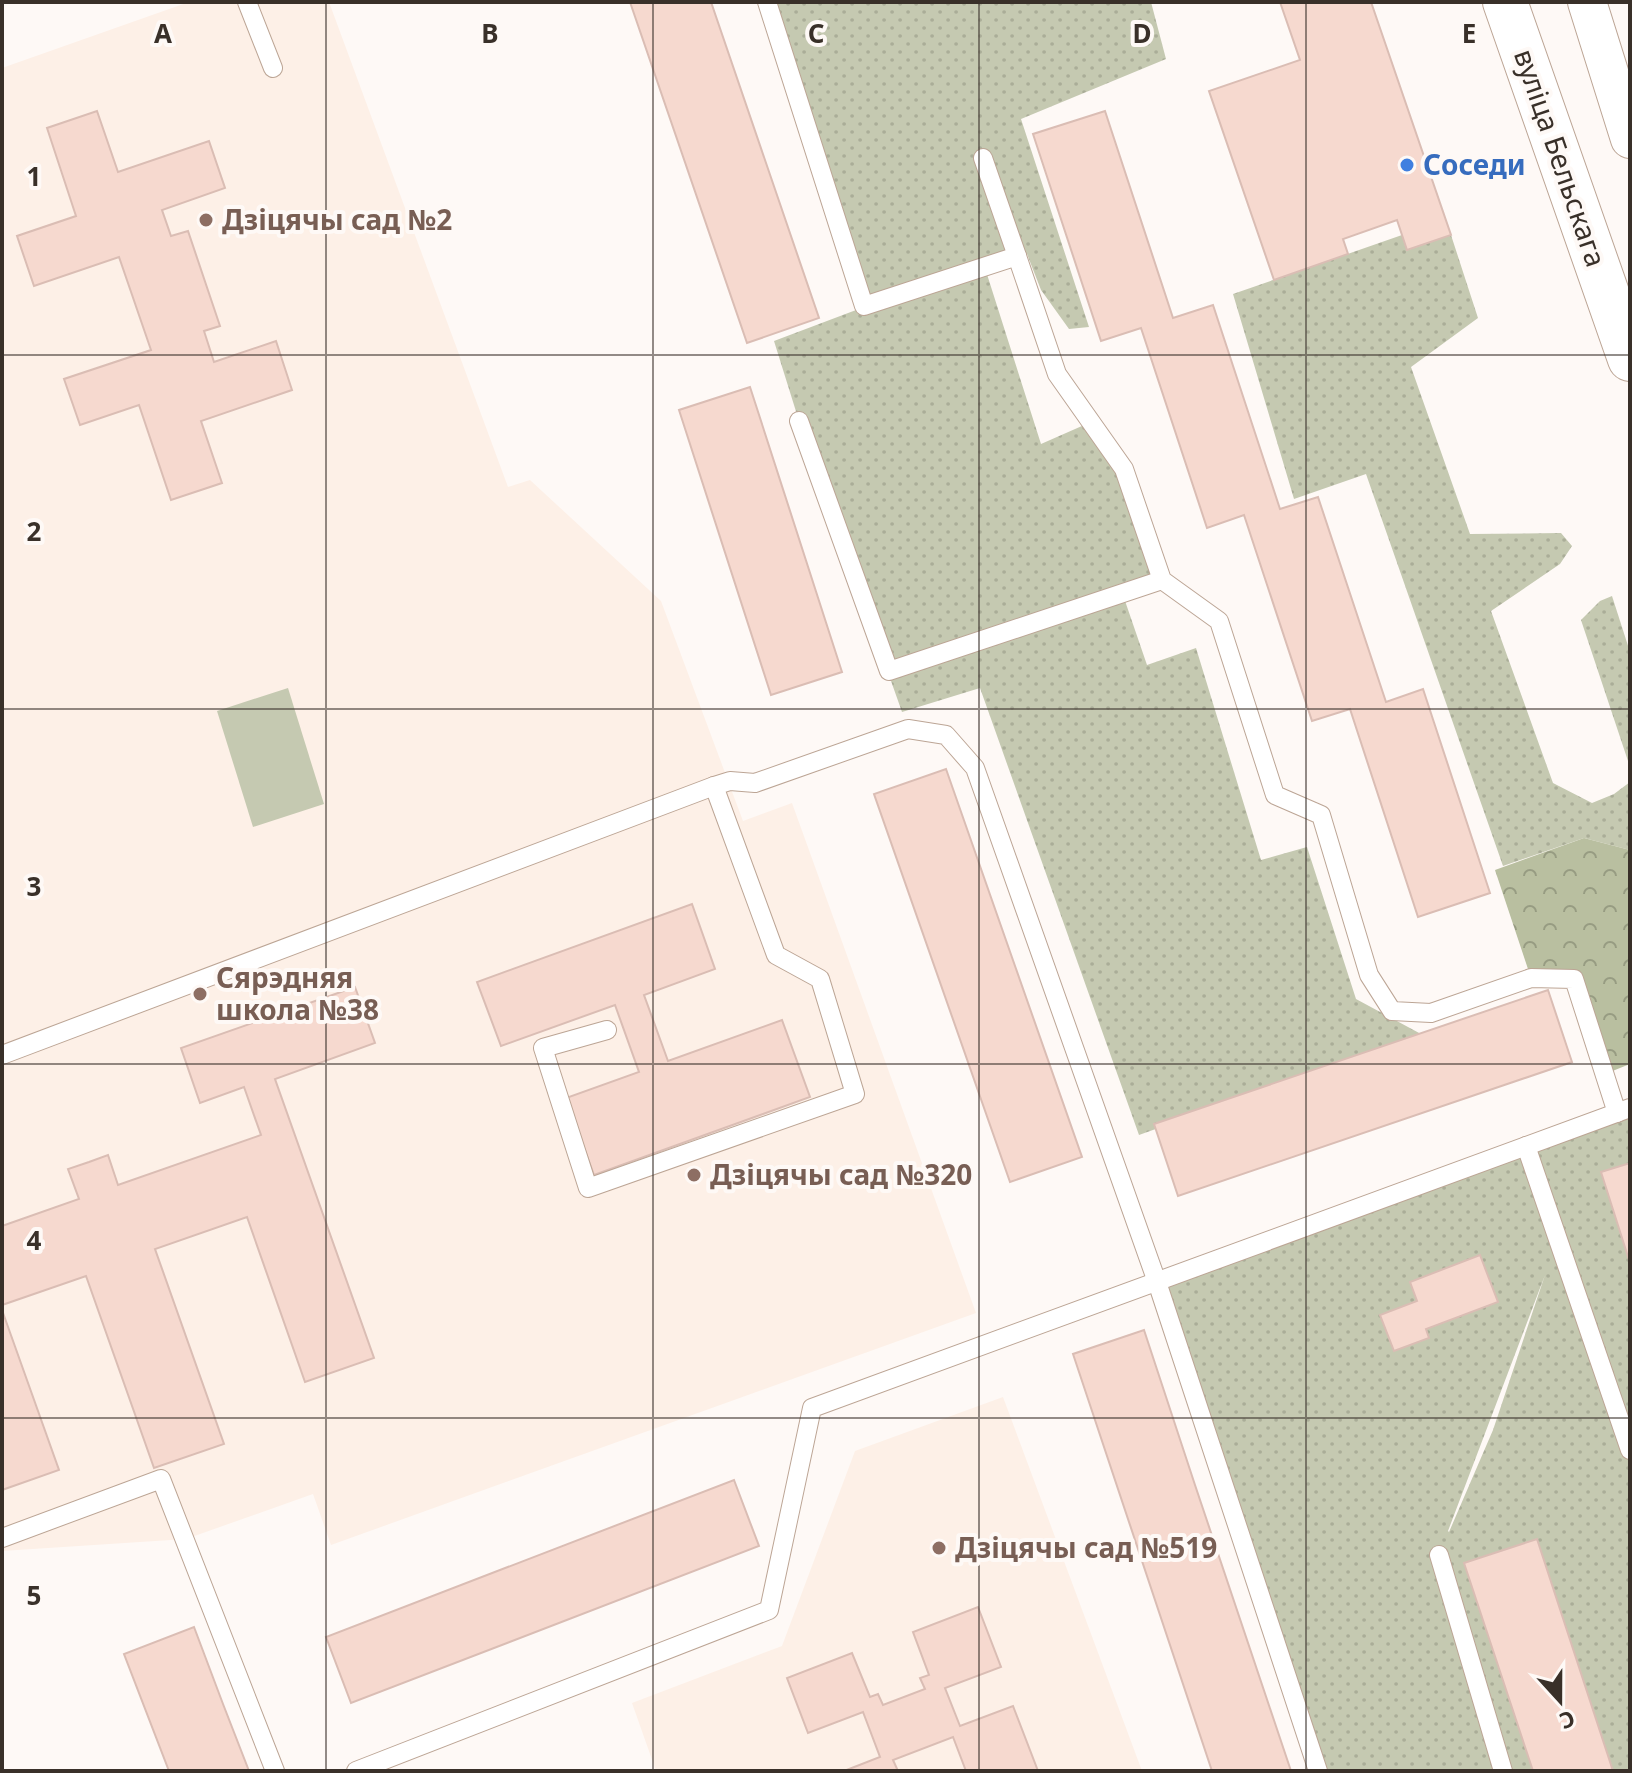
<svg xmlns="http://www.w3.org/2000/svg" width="1632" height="1773" font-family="'Noto Sans',sans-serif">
  <defs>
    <pattern id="grass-dots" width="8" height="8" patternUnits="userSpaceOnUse" patternTransform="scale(2)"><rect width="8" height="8" fill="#c5c9b1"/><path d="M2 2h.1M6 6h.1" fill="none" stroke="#aaad98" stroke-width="1.8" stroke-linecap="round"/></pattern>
    <pattern id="forest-crowns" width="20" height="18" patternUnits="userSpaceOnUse" patternTransform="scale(2)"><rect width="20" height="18" fill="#b9bfa0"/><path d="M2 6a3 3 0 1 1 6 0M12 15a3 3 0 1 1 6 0" fill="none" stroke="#979c82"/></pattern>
  </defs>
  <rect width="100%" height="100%" fill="#fef9f6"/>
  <g fill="#fdf0e7">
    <polygon points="189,2 329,2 508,487 530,480 661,601 743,821 792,803 976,1313 331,1545 313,1494 186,1539 2,1551 2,68"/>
    <polygon points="1003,1397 1142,1771 656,1771 632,1703 782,1646 855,1451"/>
  </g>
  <g fill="url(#grass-dots)" fill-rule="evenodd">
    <polygon points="767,2 1151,2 1166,59 1021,119 1089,327 1069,329 1041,290 1027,254 985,268 1041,444 1091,422 1124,469 1162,580 1123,595 1147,665 1196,648 1261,860 1307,847 1356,999 1421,1034 1139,1135 980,688 902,712 799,421 774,341 864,307"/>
    <polygon points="1402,235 1408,250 1451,235 1478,318 1411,367 1470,534 1561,533 1572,546 1560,564 1491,611 1553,783 1592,803 1614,794 1630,782 1630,850 1584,838 1503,866 1366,474 1294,499 1233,294"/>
    <polygon points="1612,596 1630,652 1630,767 1581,620 1600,601"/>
    <path d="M1630,1106V1771H1318L1157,1282ZM1545,1275L1493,1430L1449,1532L1448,1531Z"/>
  </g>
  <polygon fill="url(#forest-crowns)" points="1584,838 1630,850 1630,1064 1605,1074 1574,979 1531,978 1495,870"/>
  <polygon fill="#c5c9b1" points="288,688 324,804 253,827 217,711"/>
  <g fill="#f6d9cf" stroke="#dabdb4" stroke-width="2">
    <polygon points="630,2 711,2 819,318 747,343"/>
    <polygon points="1280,2 1371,2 1451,235 1407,250 1397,220 1343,239 1348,254 1274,280 1209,91 1300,60"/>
    <polygon points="97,111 118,172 209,141 225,188 162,210 171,236 188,231 220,326 204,331 214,362 276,341 292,390 201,421 222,483 171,500 139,405 80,425 64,379 151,350 119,257 34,286 17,236 76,216 47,128"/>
    <polygon points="1105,111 1173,318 1213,305 1280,509 1318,497 1386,702 1423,689 1490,893 1418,917 1350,709 1312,721 1244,515 1207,528 1141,328 1101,341 1033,134"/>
    <polygon points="750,387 842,672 771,695 679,410"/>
    <polygon points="946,769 1082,1157 1010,1182 874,794"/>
    <polygon points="692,904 715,969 644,995 668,1061 782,1020 810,1097 594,1175 566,1098 639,1072 615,1005 501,1046 477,982"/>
    <polygon points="355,987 375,1043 275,1079 374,1358 305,1382 247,1217 155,1249 224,1444 154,1468 86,1276 2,1305 2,1226 79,1199 68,1169 89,1162 108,1155 118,1185 261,1135 244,1087 200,1103 181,1048"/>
    <polygon points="1548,990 1572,1062 1178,1196 1154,1124"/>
    <polygon points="1630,1163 1630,1263 1601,1172"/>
    <polygon points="1480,1255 1498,1302 1426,1329 1429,1338 1394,1351 1380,1315 1417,1301 1410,1282"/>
    <polygon points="2,1310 59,1470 2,1490"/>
    <polygon points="1144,1330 1195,1485 1291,1771 1212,1771 1073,1354"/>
    <polygon points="734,1480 759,1546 351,1703 326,1637"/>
    <polygon points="1537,1539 1613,1771 1533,1771 1464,1563"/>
    <polygon points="978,1607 1001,1667 945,1688 960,1726 1013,1706 1038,1771 966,1771 953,1737 893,1760 898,1771 844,1771 880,1757 863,1712 808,1733 787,1678 852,1653 870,1697 878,1694 883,1705 925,1689 920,1678 929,1675 913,1632"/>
    <polygon points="194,1627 223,1704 249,1771 169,1771 124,1654"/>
  </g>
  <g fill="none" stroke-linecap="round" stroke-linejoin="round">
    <g stroke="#bca595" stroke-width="20">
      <g id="service">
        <polyline points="247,2 273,68"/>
        <polyline points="767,2 864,306 1017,256 1057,374 1124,469 1162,580 1219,621 1275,795 1321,815 1369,975 1392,1011 1431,1013 1531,978 1574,979 1617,1113"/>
        <polyline points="983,158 1017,256"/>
        <polyline points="799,421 889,671 1162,580"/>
        <polyline points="607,1030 543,1048 588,1188 855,1094 820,979 776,955 714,786"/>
        <polyline points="2,1055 714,786 730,781 755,783 908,729 946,735 975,768 1157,1282 1318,1771"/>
        <polyline points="1526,1146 1630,1450"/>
        <polyline points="2,1538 161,1479 275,1771"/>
        <polyline points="1439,1555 1503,1771"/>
        <polyline points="356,1771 769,1610 812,1408 1630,1108"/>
      </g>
    </g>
    <g stroke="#bca595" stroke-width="40">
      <polyline id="minor" points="1587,2 1630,139"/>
    </g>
    <g stroke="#bca595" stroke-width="46">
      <polyline id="secondary" points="1505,2 1630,359"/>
    </g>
    <use href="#service" stroke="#fff" stroke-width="18"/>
    <use href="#minor" stroke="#fff" stroke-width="38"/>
    <use href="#secondary" stroke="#fff" stroke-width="44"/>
  </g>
  <path fill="none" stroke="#393029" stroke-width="2" stroke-opacity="0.55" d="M326,2V1771M653,2V1771M979,2V1771M1306,2V1771M2,355H1630M2,709H1630M2,1064H1630M2,1418H1630"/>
  <circle fill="#3f7fe0" stroke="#fef9f6" stroke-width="3" cx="1407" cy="165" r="8"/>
  <g fill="#8d6e63" stroke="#fef9f6" stroke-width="3">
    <circle cx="206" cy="220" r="8"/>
    <circle cx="200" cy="994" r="8"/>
    <circle cx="694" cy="1175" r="8"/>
    <circle cx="939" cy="1548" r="8"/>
  </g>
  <g text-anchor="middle" stroke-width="8" stroke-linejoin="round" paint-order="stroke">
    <g font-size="28" fill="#393029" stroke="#fef9f6">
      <text transform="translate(1560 158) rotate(71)" y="10">вуліца Бельскага</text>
    </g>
    <g font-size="28" font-weight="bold" fill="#366cbe" stroke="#fef9f6" text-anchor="start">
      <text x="1423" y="175">Соседи</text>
    </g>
    <g font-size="28" font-weight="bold" fill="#785e54" stroke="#fef9f6" text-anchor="start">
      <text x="222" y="230">Дзіцячы сад №2</text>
      <text x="216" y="988">Сярэдняя<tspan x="216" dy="32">школа №38</tspan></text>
      <text x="710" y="1185">Дзіцячы сад №320</text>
      <text x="955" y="1558">Дзіцячы сад №519</text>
    </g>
  </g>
  <g font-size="26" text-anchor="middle" font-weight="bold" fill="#393029" stroke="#fef9f6" stroke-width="8" stroke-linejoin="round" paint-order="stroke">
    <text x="163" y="43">A</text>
    <text x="490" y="43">B</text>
    <text x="816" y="43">C</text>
    <text x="1142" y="43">D</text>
    <text x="1469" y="43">E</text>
    <text x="34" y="186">1</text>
    <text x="34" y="541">2</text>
    <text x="34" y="896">3</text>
    <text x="34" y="1250">4</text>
    <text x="34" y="1605">5</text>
  </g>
  <rect width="1632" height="1773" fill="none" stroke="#393029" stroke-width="8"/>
  <g transform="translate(1560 1701) rotate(159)" stroke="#fef9f6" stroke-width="6" paint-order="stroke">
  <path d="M0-6L14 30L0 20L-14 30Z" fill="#393029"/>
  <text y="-12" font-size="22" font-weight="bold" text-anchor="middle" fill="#393029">С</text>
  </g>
</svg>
